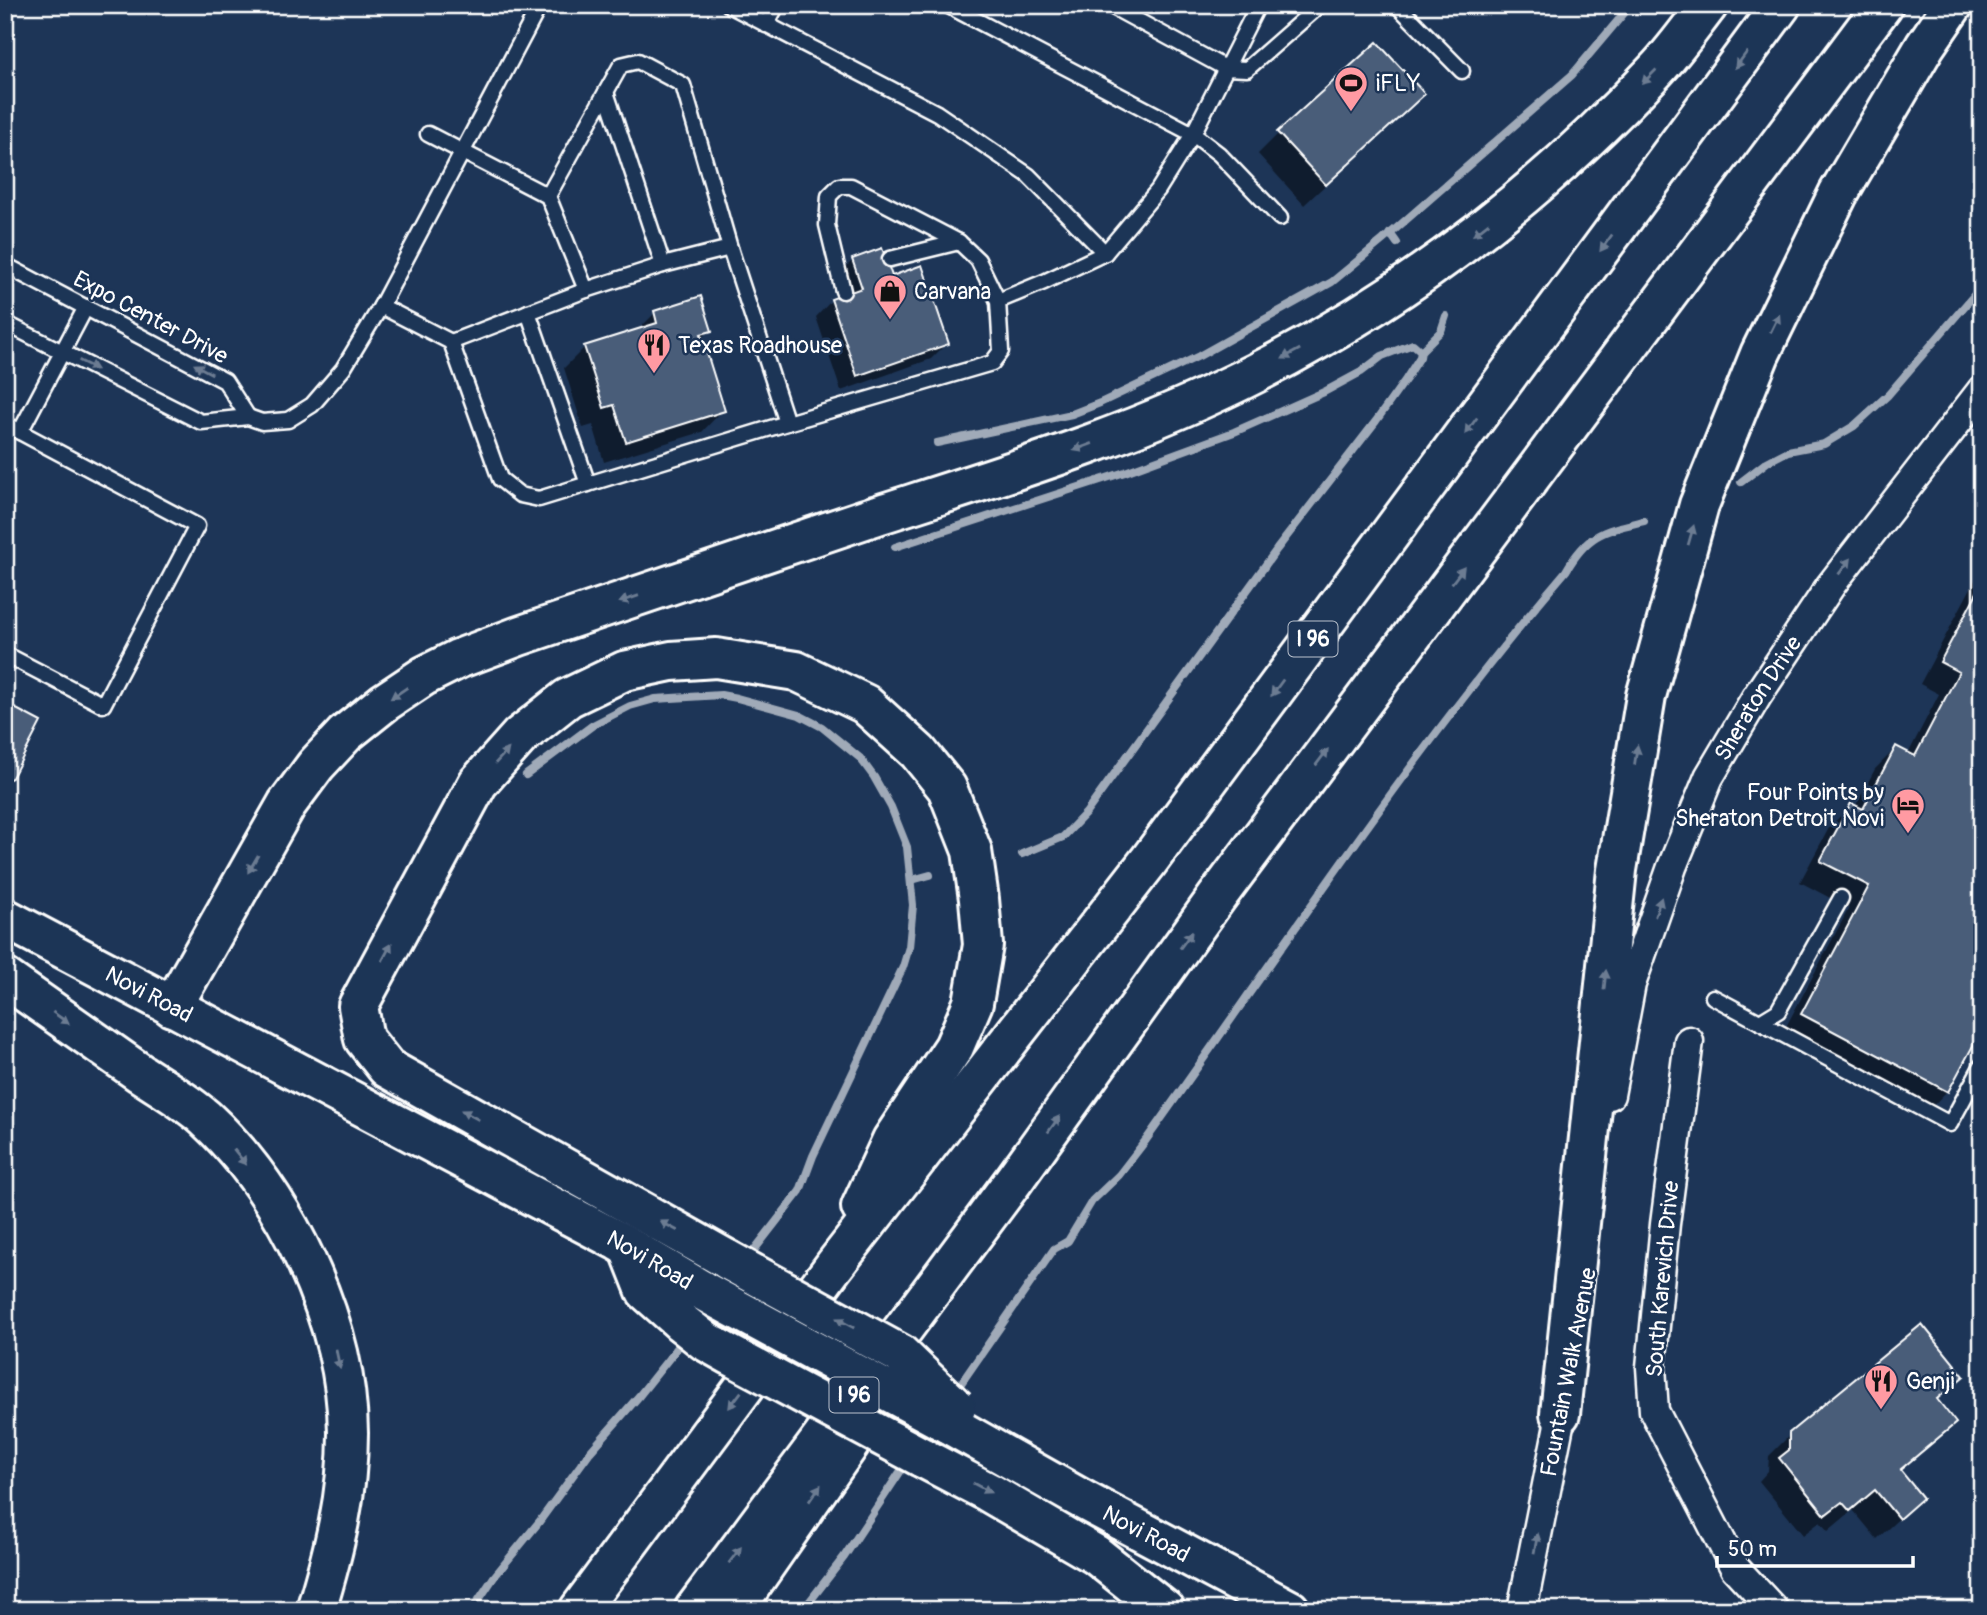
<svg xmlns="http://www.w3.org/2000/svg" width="1987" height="1615" font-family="Pangolin,sans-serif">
  <rect width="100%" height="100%" fill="#1d3557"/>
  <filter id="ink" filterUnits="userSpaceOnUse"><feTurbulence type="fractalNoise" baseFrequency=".0143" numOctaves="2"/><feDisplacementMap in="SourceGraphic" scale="14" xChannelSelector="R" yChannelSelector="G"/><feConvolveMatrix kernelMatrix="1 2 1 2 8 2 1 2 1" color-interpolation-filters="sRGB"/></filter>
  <g filter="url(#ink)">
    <g fill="#0007">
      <polygon points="1401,115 1304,205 1258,154 1279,133"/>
      <polygon points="853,260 890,278 947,343 931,359 841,391 816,317 831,301 844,296 837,276"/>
      <polygon points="655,313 710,330 701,339 723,410 702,432 604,462 593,425 583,428 564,368 585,347 637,331"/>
      <polygon points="1982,567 1982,1025 1947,1091 1926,1113 1781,1036 1849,908 1800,882 1830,826 1852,805 1855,807 1875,769 1896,748 1908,754 1939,694 1920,684"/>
      <polygon points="1962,1376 1936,1401 1954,1423 1899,1472 1921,1498 1877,1539 1853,1510 1828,1531 1820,1522 1803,1535 1759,1481 1768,1471 1769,1456 1790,1435"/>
    </g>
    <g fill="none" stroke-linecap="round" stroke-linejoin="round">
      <g stroke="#a0aab8" stroke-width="8">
        <polyline points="1390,233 1397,243"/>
        <polyline points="937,443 1072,414 1100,403 1199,356 1332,282 1383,240 1572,75 1631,5"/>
        <polyline points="1741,482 1767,462 1788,451 1824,444 1854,426 1888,395 1975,294 1982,299"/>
        <polyline points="895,547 1125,472 1234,432 1324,392 1361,372 1382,356 1413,344 1421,351"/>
        <polyline points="526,775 593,725 630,706 655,699 721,695 737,698 799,715 822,727 860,758 874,777 891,807 907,847 913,905 909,947 903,967 813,1156 800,1191 748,1258"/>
        <polyline points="1022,854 1063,837 1086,813 1277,549 1376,421 1406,379 1420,357 1421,351 1441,331 1446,316"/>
        <polyline points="912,880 930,875"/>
        <path d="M955,1392L1054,1249L1068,1241L1092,1201L1119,1175L1146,1140C1283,948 1413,750 1566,571C1588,533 1603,531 1644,521"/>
        <polyline points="472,1610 494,1577 539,1522 590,1452 639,1396 686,1337"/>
        <polyline points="803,1610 844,1557 908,1460"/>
      </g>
    </g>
    <g fill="#4a5d79" stroke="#fff" stroke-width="2">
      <polygon points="1377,42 1425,94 1326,185 1277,132"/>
      <polygon points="882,248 892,276 922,265 949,344 857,376 831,299 862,288 852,259"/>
      <polygon points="701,296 712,331 701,334 725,411 626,442 614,405 604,408 584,346 657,323 654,311"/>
      <polygon points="1982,583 1982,1029 1948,1092 1801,1014 1869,886 1820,861 1851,803 1863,809 1896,746 1915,756 1959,672 1940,662"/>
      <polygon points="5,703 41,722 12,778 5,781"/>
      <polygon points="1922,1324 1964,1376 1937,1399 1956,1423 1900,1470 1923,1498 1899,1519 1875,1490 1850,1511 1842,1502 1825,1515 1779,1458 1789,1450 1789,1433"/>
    </g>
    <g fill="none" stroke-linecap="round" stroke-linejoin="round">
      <g stroke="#fff" stroke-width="19">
        <g id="service">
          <polyline points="521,5 535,13"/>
          <polyline points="729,5 937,113 1028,175 1105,253"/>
          <polyline points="947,5 1193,134 1219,154 1280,218"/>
          <polyline points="1109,5 1225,68 1247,69 1320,5"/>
          <polyline points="1397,5 1462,71"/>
          <polyline points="766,25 777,5"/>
          <polyline points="606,92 663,265"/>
          <polyline points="428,134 548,196 586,290 663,265 730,248"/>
          <polyline points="548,196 621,65 638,61 683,85 730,248 787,423"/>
          <polyline points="890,259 959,242"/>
          <polyline points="5,265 225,381 248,417"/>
          <polyline points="843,291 827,225 829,196 839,186 851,186 959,242 978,260 998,301"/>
          <polyline points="381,306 451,342 500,479 520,495 539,499 787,423 992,363 1001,351 998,301 1044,282 1105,253 1158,190 1193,134 1258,5"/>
          <polyline points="528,312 588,484"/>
          <polyline points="5,323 201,422 248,417 262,422 288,420 312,405 343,369 381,306 540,5"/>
          <polyline points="451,342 586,290"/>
          <polyline points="5,424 197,526 103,705 5,654"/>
          <polyline points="20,432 86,307"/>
          <polyline points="1713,997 1950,1124 1982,1065"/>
          <polyline points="1760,1022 1778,1011 1841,898"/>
        </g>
      </g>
      <g stroke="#fff" stroke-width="33">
        <g id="minor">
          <polyline points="1689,1041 1665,1224 1651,1367 1654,1411 1735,1568 1774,1610"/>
          <path id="s1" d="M1610,1095L1631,984L1672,867L1709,777L1757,696L1831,585L1982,390"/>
          <polyline points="1522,1610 1565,1395"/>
        </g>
      </g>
      <g stroke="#fff" stroke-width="44">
        <g id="secondary">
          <path id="s2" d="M5,918L618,1241L703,1291"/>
          <path id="s3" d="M947,1423L1085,1501L1290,1610"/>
        </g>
      </g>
      <g stroke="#fff" stroke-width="44">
        <g id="motorway">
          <path d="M5,978C50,1010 95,1041 140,1073C161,1087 186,1101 205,1118C286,1193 347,1322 348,1433C348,1495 334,1551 316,1610"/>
          <path d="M172,1007L287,804L316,765L345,734L385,702L424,676L458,659L519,636C635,597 750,557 865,519C998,476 1133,436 1258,372C1407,296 1542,192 1656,70C1675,50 1691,27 1708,5"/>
          <polyline points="629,1248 646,1291 681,1322"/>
          <polyline points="728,1260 387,1068 364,1039 358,1006 478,783 520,736 568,698 624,671 671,661 716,658 796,671 865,704 918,752 947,788 972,851 979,899 983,945 973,1003 954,1047 892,1140 861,1207"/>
          <polyline points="1560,1414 1617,870 1646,696 1699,505 1760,354 1838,194 1925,46 1953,5"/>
          <polyline points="921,1457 988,1492 1096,1555 1165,1610"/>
          <polyline points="579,1610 834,1266 1148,862 1781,5"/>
          <polyline points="694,1610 1014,1180 1217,897 1883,5"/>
          <polyline points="734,1610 853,1439"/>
        </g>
      </g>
      <use href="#service" stroke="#1d3557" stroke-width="14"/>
      <use href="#minor" stroke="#1d3557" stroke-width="28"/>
      <use href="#secondary" stroke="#1d3557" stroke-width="38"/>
      <use href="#motorway" stroke="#1d3557" stroke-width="38"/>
      <g stroke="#fff" stroke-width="44" stroke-linecap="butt">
        <polyline id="secondary-bridge" points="703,1291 947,1423"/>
      </g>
      <g stroke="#fff" stroke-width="44" stroke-linecap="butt">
        <g id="motorway-bridge">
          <polyline points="728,1260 900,1354 956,1408"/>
          <polyline points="681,1322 705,1341 730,1355 921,1457"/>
        </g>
      </g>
      <use href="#secondary-bridge" stroke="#1d3557" stroke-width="38"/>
      <use href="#motorway-bridge" stroke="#1d3557" stroke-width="38"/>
    </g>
    <defs><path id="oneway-solid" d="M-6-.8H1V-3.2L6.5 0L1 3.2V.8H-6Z" transform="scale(1.75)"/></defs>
    <g fill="#6c7c92">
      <use href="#oneway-solid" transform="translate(1741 60) rotate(126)"/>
      <use href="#oneway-solid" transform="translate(1649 77) rotate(135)"/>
      <use href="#oneway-solid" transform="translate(1481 229) rotate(142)"/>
      <use href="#oneway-solid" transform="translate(1606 243) rotate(126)"/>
      <use href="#oneway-solid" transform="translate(1775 323) rotate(-64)"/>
      <use href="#oneway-solid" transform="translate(1291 354) rotate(151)"/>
      <use href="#oneway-solid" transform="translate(88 365) rotate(27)"/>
      <use href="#oneway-solid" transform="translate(203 369) rotate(-152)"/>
      <use href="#oneway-solid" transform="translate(1471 426) rotate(126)"/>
      <use href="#oneway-solid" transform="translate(1083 447) rotate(160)"/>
      <use href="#oneway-solid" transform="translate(1691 535) rotate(-74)"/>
      <use href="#oneway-solid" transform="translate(1845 566) rotate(-52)"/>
      <use href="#oneway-solid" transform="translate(1458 575) rotate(-53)"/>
      <use href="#oneway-solid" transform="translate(629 599) rotate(161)"/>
      <use href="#oneway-solid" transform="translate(1277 688) rotate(126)"/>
      <use href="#oneway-solid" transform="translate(399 693) rotate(146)"/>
      <use href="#oneway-solid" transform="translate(1636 755) rotate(-81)"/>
      <use href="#oneway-solid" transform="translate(502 756) rotate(-48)"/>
      <use href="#oneway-solid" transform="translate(1322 757) rotate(-53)"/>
      <use href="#oneway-solid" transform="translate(253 864) rotate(120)"/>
      <use href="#oneway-solid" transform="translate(1658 907) rotate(-71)"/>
      <use href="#oneway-solid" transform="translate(1186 940) rotate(-54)"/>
      <use href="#oneway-solid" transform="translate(387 952) rotate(-62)"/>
      <use href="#oneway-solid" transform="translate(1605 980) rotate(-84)"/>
      <use href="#oneway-solid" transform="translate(61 1018) rotate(35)"/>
      <use href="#oneway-solid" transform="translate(470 1115) rotate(-151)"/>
      <use href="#oneway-solid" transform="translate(1054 1124) rotate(-54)"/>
      <use href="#oneway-solid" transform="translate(240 1157) rotate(51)"/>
      <use href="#oneway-solid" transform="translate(669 1226) rotate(-151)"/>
      <use href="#oneway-solid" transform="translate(845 1323) rotate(-151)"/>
      <use href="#oneway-solid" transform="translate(338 1359) rotate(78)"/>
      <use href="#oneway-solid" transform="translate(735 1400) rotate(127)"/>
      <use href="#oneway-solid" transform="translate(982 1488) rotate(28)"/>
      <use href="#oneway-solid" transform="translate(815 1493) rotate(-55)"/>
      <use href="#oneway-solid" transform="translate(1536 1543) rotate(-79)"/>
      <use href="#oneway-solid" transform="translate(735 1555) rotate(-53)"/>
    </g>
  </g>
  <defs>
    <g id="stadium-pin" transform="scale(1.75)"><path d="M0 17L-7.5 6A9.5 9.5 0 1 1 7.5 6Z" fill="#ff9aa2" stroke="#1d3557"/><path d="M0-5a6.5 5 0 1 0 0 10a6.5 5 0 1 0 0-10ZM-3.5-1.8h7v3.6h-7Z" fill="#111"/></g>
    <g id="shop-pin" transform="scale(1.75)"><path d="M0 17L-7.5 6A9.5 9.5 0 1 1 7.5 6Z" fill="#ff9aa2" stroke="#1d3557"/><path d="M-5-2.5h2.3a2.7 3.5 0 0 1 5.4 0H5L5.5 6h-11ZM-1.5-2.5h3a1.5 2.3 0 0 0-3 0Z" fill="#111"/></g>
    <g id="restaurant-pin" transform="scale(1.75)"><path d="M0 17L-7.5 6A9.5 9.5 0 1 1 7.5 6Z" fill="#ff9aa2" stroke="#1d3557"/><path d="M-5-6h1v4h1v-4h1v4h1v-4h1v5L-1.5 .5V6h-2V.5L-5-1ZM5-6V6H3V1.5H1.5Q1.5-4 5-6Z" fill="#111"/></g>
    <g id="hotel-pin" transform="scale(1.75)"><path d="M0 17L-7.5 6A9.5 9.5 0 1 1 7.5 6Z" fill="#ff9aa2" stroke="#1d3557"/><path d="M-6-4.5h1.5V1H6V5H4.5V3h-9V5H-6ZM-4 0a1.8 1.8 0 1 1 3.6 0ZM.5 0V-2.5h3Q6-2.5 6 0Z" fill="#111"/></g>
  </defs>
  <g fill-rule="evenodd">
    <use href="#stadium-pin" x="1351" y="83"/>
    <use href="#shop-pin" x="890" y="291"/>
    <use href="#restaurant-pin" x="654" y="345"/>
    <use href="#hotel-pin" x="1908" y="805"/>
    <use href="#restaurant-pin" x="1881" y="1381"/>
  </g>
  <g text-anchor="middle" stroke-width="5" stroke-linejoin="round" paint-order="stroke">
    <g fill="#1d3557" stroke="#bbc2cd" stroke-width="2">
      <rect x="1288.5" y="621.5" width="49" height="35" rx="5"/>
      <rect x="829.5" y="1377.5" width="49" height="35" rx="5"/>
    </g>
    <g font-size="21" font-weight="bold" fill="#fff">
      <text x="1313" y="646">I 96</text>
      <text x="854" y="1402">I 96</text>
    </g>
    <g font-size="23" fill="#fff" stroke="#1d3557" text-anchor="start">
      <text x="1376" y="91">iFLY</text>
      <text x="914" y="299">Carvana</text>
      <text x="678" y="353">Texas Roadhouse</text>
      <text x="1884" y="800" text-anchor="end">Four Points by<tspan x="1884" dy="26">Sheraton Detroit Novi</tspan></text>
      <text x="1906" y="1389">Genji</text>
    </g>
    <g font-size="23" fill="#fff" stroke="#1d3557">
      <text transform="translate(151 317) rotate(28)" y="8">Expo Center Drive</text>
      <text dy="8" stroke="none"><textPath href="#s1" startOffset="427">Sheraton Drive</textPath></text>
      <text dy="8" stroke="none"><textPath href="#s2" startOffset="163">Novi Road</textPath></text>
      <text dy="8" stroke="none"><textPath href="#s2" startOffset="730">Novi Road</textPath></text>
      <text transform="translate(1662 1279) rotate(-85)" y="8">South Karevich Drive</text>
      <text transform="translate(1568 1372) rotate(-79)" y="8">Fountain Walk Avenue</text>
      <text dy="8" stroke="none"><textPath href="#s3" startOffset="228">Novi Road</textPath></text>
    </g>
  </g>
  <rect width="1987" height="1615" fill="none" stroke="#1d3557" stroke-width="28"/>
  <rect x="14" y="14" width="1959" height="1587" fill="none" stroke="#fff" stroke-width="2.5" filter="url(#ink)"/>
  <path d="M1717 1556v10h196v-10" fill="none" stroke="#ffffff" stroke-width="3.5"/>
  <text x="1728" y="1556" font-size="21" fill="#ffffff" stroke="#1d3557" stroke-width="5" paint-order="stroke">50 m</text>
</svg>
